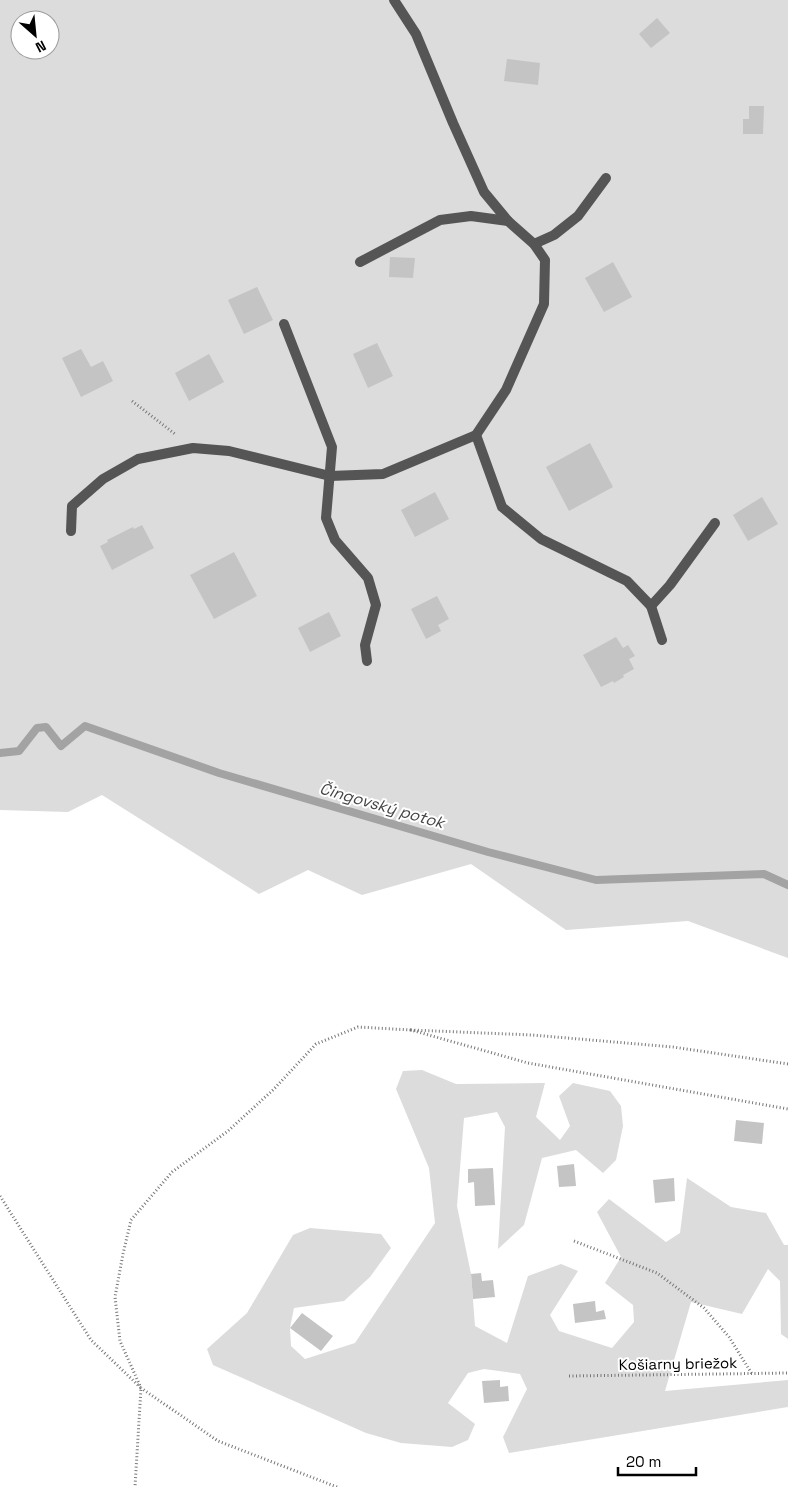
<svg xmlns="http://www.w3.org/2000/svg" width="788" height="1487" font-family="'Space Grotesk',sans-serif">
  <rect width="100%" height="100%" fill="#fff"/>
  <g fill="#dcdcdc" fill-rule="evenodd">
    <path d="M0,0H788V958L688,921L566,930L471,864L362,895L308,870L259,894L102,795L68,812L0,810ZM20,20H50V50H20Z"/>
    <polygon points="422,1070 456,1084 545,1083 536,1117 560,1140 570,1126 559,1096 573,1083 610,1091 621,1106 623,1126 616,1160 603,1173 576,1150 542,1158 524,1225 498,1249 505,1127 497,1112 464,1118 457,1206 471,1274 475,1326 507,1343 528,1276 561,1264 578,1271 550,1315 559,1331 612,1348 634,1322 633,1305 605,1283 621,1257 597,1212 609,1199 666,1242 680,1233 687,1178 731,1207 766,1213 784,1245 788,1245 788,1339 781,1334 780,1281 768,1269 742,1314 691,1302 665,1391 788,1380 788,1407 509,1453 503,1437 527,1389 520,1374 484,1369 468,1373 448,1403 475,1424 468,1440 452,1447 401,1443 366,1433 213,1365 207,1349 247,1313 293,1235 310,1228 381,1234 391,1248 370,1277 344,1301 294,1308 290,1328 291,1346 305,1359 355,1343 435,1223 429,1168 396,1089 403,1071"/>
  </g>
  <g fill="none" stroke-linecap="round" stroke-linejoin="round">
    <polyline stroke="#a3a3a3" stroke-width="8" points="0,753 19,751 37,728 46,727 61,746 85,726 219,773 488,852 596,880 764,874 788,885"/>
  </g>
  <g fill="#c4c4c4">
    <polygon points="657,18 670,33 651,48 639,34"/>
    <polygon points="507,59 540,63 538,85 504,81"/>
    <polygon points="749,106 764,106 763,134 743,134 743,119 749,119"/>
    <polygon points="390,257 415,258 413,278 389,277"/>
    <polygon points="613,262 632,297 604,312 585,278"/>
    <polygon points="257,287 273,320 244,334 228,300"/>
    <polygon points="377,343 393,376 368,388 353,354"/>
    <polygon points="81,349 91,367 103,361 113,381 81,397 62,358"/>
    <polygon points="209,354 224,382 189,401 175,373"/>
    <polygon points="590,443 613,487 569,511 546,467"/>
    <polygon points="435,492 449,519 415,537 401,510"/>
    <polygon points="762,497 778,524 748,541 733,515"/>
    <polygon points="142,525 154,548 112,570 100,546 108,542 107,540 133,527 134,529"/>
    <polygon points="234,552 257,596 214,619 190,575"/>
    <polygon points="437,596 449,619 438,625 441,631 426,639 411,609"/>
    <polygon points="329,612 341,636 310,652 298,628"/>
    <polygon points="616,637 623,648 628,645 635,656 629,659 634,669 623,675 624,677 614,683 613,681 601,687 583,655"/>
    <polygon points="736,1120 764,1123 762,1144 734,1141"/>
    <polygon points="574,1164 576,1186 559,1187 557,1166"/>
    <polygon points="493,1168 495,1205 475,1206 474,1182 468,1183 468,1169"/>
    <polygon points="674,1178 675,1201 655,1203 653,1180"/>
    <polygon points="481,1273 482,1281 493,1280 495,1297 473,1299 471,1274"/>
    <polygon points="595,1301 596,1312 604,1310 606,1319 575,1323 573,1304"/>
    <polygon points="302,1313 333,1336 321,1351 290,1328"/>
    <polygon points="500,1380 500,1387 508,1386 509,1401 484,1403 482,1381"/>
  </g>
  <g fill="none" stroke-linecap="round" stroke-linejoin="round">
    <g stroke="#777" stroke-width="3" stroke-dasharray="1 2.5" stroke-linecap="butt">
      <polyline points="132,401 175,434"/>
      <polyline points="788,1064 673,1047 532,1035 411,1030 528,1063 788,1109"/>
      <polyline points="0,1196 91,1340 141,1388 135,1487"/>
      <polyline points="574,1241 657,1273 704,1308 729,1337 752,1374"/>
      <polyline points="569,1376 788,1373"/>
      <polyline points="337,1487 218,1441 141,1388 120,1341 115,1297 123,1254 131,1220 172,1172 228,1131 274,1089 316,1044 358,1027 411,1030"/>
    </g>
    <g stroke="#555" stroke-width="10">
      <polyline points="394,0 416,34 453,123 484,192 508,221"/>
      <polyline points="534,244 554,235 578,216 606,178"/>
      <polyline points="284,324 332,447 326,518 335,540 368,578 376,605 365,645 367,661"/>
      <polyline points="476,435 502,507 541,539 627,581 651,606 662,640"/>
      <polyline points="71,531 72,506 103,479 138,459 193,448 229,451 330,476 383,474 476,435 506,390 544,304 545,260 534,244 508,221 471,216 440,220 360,262"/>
      <polyline points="651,606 670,585 715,523"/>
    </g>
  </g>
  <g text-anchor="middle" stroke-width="4" stroke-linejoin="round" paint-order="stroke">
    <g font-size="15" fill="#000" stroke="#fff">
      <text transform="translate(678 1364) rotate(-1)" y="5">Košiarny briežok</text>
    </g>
    <g font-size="16" font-style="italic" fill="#444" stroke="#fff">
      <text transform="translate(382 805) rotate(16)" y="6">Čingovský potok</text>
    </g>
  </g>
  <g transform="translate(35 35) rotate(153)"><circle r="24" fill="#ffffff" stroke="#999999"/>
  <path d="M0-4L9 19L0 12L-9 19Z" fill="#000000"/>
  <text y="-8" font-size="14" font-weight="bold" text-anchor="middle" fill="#000000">N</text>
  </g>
  <path d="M618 1467v8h78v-8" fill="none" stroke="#000000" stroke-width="2.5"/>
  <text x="626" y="1467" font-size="15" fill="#000000" stroke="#ffffff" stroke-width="4" paint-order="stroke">20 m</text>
</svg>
